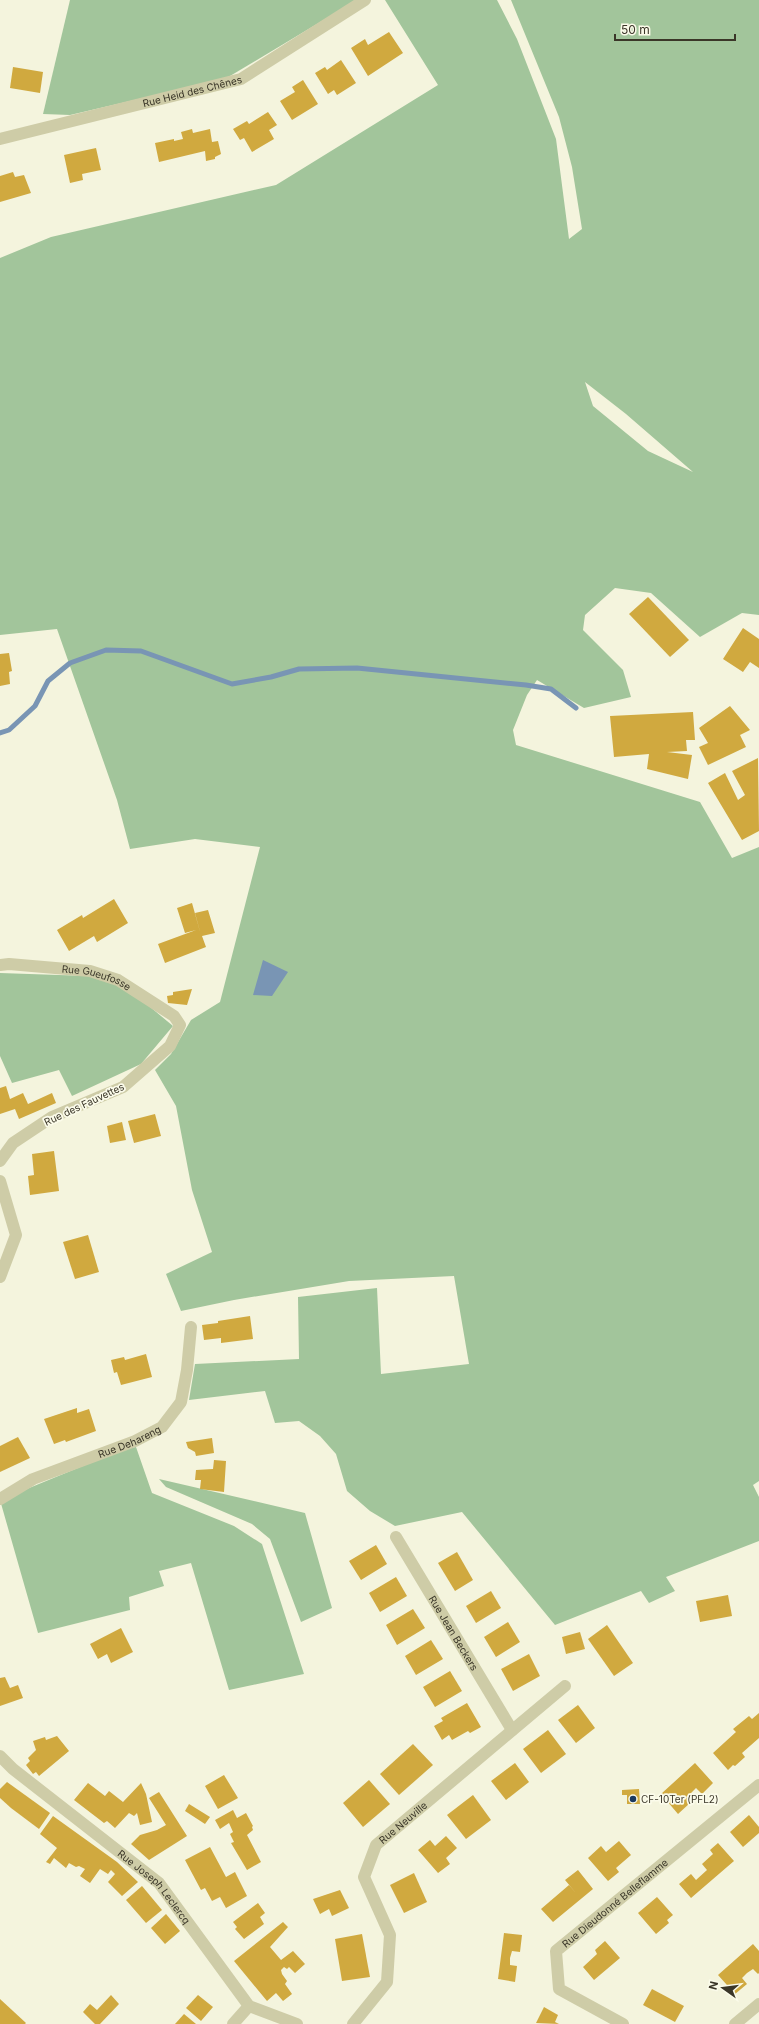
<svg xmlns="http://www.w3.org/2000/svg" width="759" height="2024" font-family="Inter,sans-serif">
  <rect width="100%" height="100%" fill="#f4f4dd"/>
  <g fill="#a2c59b" fill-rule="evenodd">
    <polygon points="70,0 357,0 225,79 70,115 43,114"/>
    <path d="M385,0H497L517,39L556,139L569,239L582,229L572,167L559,117L511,0H759V615L742,613L700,637L651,593L615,588L585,615L583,630L623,670L631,697L584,708L537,680L527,695L513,730L516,745L700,802L732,858L759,847V1481L753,1485L759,1497V1541L666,1577L675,1591L649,1603L641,1591L555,1625L462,1512L395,1526L370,1511L347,1491L336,1454L320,1436L299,1421L275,1423L265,1391L189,1400L195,1364L299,1359L298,1297L377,1288L381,1374L469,1364L454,1276L349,1281L234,1300L181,1311L166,1274L212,1252L192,1190L176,1106L155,1070L171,1054L191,1020L220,1002L260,847L195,839L130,849L117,800L57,629L0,635V258L51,237L276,185L438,85ZM585,382L626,414L693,472L648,451L593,406Z"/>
    <polygon points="0,973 88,976 125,986 173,1026 141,1064 72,1096 59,1070 12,1083 0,1056"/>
    <polygon points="136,1447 152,1493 234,1526 262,1544 304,1674 229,1690 191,1563 159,1571 164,1586 129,1597 130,1610 38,1633 0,1500 124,1449"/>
    <polygon points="159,1479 305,1513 332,1608 301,1622 270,1539 252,1524 166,1487"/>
  </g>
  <polygon fill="#7995b4" points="263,960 288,972 272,996 253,995"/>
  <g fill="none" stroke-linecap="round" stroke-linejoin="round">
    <polyline stroke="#7995b4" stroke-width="5" points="0,733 9,730 35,706 48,681 70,663 106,650 141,651 232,684 271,677 299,669 357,668 526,685 551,689 576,708"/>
  </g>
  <g fill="#d0a93f">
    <polygon points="389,32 403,53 368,76 351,48 365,39 368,45"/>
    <polygon points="341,60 356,83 337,95 334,90 328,94 315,73 325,67 327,70"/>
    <polygon points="13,67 43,72 40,93 10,88"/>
    <polygon points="303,80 318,104 292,120 280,101 295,92 292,87"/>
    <polygon points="268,112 277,125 269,130 274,139 252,152 244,138 240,140 233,129 247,121 249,124"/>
    <polygon points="192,129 193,133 210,129 212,142 218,141 221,154 215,157 215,159 206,161 205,151 159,162 155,143 174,139 174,141 183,139 181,132"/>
    <polygon points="96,148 101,170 82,174 83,180 70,183 64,155"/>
    <polygon points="13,172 15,177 24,175 31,193 0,202 0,176"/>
    <polygon points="648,597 689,640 670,657 629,614"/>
    <polygon points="743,628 759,639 759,668 750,662 743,672 723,659"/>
    <polygon points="9,653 12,671 9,672 10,684 0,686 0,654"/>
    <polygon points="730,706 750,730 740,735 746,747 708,765 699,747 708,743 699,728"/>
    <polygon points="693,712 695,740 686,740 687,751 667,752 692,755 688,779 647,769 649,754 614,757 610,716"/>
    <polygon points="758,758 759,831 742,840 708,783 725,773 738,800 745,795 732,771"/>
    <polygon points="114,899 128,923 97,942 94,936 69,951 57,930 82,915 83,918"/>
    <polygon points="192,903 201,935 195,913 208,910 215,933 202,936 206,947 165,963 158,944 196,930 185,933 177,908"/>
    <polygon points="192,989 187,1005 168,1003 167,996 173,995 173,992"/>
    <polygon points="6,1086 10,1099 23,1093 28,1104 52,1093 56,1103 19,1119 15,1109 0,1114 0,1088"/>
    <polygon points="155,1114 161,1136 134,1143 128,1121"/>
    <polygon points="122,1122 126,1140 110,1143 107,1126"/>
    <polygon points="54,1151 59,1191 30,1195 28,1176 34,1175 32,1154"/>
    <polygon points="88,1235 99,1272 75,1279 63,1242"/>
    <polygon points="250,1316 253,1339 221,1343 221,1338 204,1340 202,1325 218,1323 218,1321"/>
    <polygon points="146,1354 152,1377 121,1385 117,1372 114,1373 111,1360 124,1357 125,1360"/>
    <polygon points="77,1408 77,1413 89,1409 96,1431 66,1442 65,1440 54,1444 44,1419"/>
    <polygon points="18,1437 30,1458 0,1472 0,1446"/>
    <polygon points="212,1438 214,1453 196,1456 195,1452 188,1448 186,1442"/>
    <polygon points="214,1460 226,1461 224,1492 200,1489 201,1480 195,1480 196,1470 213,1469"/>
    <polygon points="376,1545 387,1564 361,1580 349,1561"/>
    <polygon points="457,1552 473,1580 455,1591 438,1563"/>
    <polygon points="396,1577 407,1596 380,1612 369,1593"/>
    <polygon points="491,1591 501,1608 476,1623 466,1606"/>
    <polygon points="728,1595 732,1616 700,1622 696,1601"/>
    <polygon points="413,1609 425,1628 397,1645 386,1625"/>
    <polygon points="508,1622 520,1642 496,1657 484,1637"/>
    <polygon points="607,1625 633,1663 614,1676 588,1639"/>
    <polygon points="121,1628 133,1652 111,1663 107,1654 98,1659 90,1644"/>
    <polygon points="580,1632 585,1649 566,1654 562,1637"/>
    <polygon points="431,1640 443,1659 416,1675 405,1656"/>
    <polygon points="529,1654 540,1676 513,1691 501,1669"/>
    <polygon points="450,1671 462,1691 435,1707 423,1687"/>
    <polygon points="5,1677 10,1688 18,1685 23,1698 0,1706 0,1678"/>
    <polygon points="467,1703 481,1727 470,1733 468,1731 452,1740 449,1735 442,1740 434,1726 443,1721 441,1718"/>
    <polygon points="578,1705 595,1728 576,1743 558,1720"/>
    <polygon points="759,1713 759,1738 742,1753 745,1757 735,1766 733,1765 728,1770 713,1753 736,1732 733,1729 749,1716 752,1719"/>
    <polygon points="548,1730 566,1754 541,1773 523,1749"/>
    <polygon points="57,1736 69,1751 39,1776 36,1772 33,1774 26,1765 30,1761 28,1758 36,1750 33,1741 45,1737 46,1740"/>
    <polygon points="413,1744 433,1765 399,1795 380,1774"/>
    <polygon points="515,1763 529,1782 506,1800 491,1781"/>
    <polygon points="695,1763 713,1783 702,1794 696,1788 691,1793 686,1797 690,1803 678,1814 661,1794"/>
    <polygon points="224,1775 238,1798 218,1809 205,1786"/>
    <polygon points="369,1780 390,1804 363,1827 343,1803"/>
    <polygon points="7,1782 50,1813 39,1829 11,1808 0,1798 0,1789"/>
    <polygon points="88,1783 105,1796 109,1791 123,1802 141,1783 146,1794 152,1822 140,1825 137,1813 134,1816 129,1813 115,1828 107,1821 104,1823 74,1800"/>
    <polygon points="639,1789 640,1804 627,1804 627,1795 622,1795 622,1790"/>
    <polygon points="159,1792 187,1836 149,1860 131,1844 140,1835 157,1830 166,1825 149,1798"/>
    <polygon points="473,1795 491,1820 466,1839 447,1815"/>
    <polygon points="189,1804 210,1817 205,1824 185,1811"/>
    <polygon points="233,1810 237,1818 246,1813 253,1826 252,1827 253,1830 247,1835 261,1862 247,1870 231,1843 234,1842 230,1834 233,1832 229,1823 220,1829 215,1820"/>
    <polygon points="749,1815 759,1827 759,1833 743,1847 730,1832"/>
    <polygon points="53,1816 117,1862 138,1882 122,1896 108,1882 115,1874 111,1870 108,1874 100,1869 90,1883 80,1876 85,1869 79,1866 76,1867 69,1863 66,1868 54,1858 50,1864 46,1862 57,1848 40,1834"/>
    <polygon points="446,1836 457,1848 446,1858 450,1864 438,1873 418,1850 430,1840 435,1846"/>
    <polygon points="619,1841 631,1855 616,1868 619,1872 608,1881 588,1858 601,1846 606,1852"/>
    <polygon points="718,1843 734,1861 691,1898 679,1884 691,1874 696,1880 707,1870 702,1864 713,1854 710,1850"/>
    <polygon points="210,1847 226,1877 235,1872 247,1896 226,1908 220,1897 212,1901 205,1888 201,1890 185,1860"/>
    <polygon points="578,1870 593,1889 553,1922 541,1909 569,1885 576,1893 565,1880"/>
    <polygon points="414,1873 427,1902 404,1913 390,1885"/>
    <polygon points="142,1886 162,1910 146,1923 126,1900"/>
    <polygon points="340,1890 349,1908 332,1916 329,1909 320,1914 313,1899"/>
    <polygon points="657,1897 673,1915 667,1920 669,1923 656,1934 638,1913"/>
    <polygon points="258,1903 265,1913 260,1917 264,1924 244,1939 235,1929 237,1927 233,1922"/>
    <polygon points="166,1914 180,1931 165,1944 151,1928"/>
    <polygon points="283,1922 288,1927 270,1947 281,1960 293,1951 305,1964 295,1973 289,1967 287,1969 284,1967 281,1970 282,1974 287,1981 285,1984 292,1994 283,2001 276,1993 267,2001 234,1961"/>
    <polygon points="504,1933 522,1935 520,1952 512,1951 510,1958 510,1965 517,1966 515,1982 498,1979"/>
    <polygon points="362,1934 370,1977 342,1981 335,1939"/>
    <polygon points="605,1941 620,1958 594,1980 583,1967 597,1954 595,1950"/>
    <polygon points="753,1944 759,1951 759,1973 758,1974 753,1969 747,1973 742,1978 747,1984 735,1994 718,1975"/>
    <polygon points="652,1989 684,2006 675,2022 643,2005"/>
    <polygon points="111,1995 119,2004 100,2024 95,2024 83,2012 90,2004 97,2010"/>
    <polygon points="198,1995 213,2007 201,2021 186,2008"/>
    <polygon points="0,1999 26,2023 25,2024 0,2024"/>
    <polygon points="544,2007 558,2015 555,2022 559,2024 536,2023"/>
    <polygon points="184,2014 196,2024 175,2024"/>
  </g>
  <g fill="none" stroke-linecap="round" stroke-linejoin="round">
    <g stroke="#cecca7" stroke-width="12">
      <path id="s1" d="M0,139L241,79L365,0"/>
      <path id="s2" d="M0,965L9,964L90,971L118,980L174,1016L180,1025L170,1046L123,1087L52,1117L13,1143L0,1161"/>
      <polyline points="0,1181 16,1235 0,1277"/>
      <path id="s3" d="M0,1499L33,1479L135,1441L162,1427L181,1402L187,1370L191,1327"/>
      <path id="s4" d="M396,1537L512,1730"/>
      <path id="s5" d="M0,1756L13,1769L159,1883L249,2006L297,2024"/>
      <polyline points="233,2024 249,2006"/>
      <path id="s6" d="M353,2024L387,1982L390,1935L364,1877L376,1845L565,1686"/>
      <path id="s7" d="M623,2024L559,1989L556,1951L759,1785"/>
      <polyline points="735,2024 759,2004"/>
    </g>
  </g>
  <circle fill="#1a395f" stroke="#fbfbea" stroke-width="1.5" cx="633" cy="1799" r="4"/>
  <g text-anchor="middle" stroke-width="3.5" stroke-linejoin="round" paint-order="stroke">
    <g font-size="10" fill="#3a3628" stroke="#fbfbea">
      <text dy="4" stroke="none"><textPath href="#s1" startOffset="198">Rue Heid des Chênes</textPath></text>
      <text dy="4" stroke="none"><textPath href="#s2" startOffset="98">Rue Gueufosse</textPath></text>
      <text transform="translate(84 1104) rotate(-25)" y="4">Rue des Fauvettes</text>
      <text dy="4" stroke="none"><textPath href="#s3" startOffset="142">Rue Dehareng</textPath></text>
      <text dy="4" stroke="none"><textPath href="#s4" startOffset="112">Rue Jean Beckers</textPath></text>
      <text dy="4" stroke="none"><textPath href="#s6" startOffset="234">Rue Neuville</textPath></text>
      <text dy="4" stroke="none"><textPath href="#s5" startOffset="203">Rue Joseph Leclercq</textPath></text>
      <text dy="4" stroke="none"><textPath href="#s7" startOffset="187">Rue Dieudonné Belleflamme</textPath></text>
    </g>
    <g font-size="10" fill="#3a3628" stroke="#fbfbea" text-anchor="start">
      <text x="641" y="1803">CF-10Ter (PFL2)</text>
    </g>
  </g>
  <g transform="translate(723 1988) rotate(284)" stroke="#fbfbea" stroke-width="3" paint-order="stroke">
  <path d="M0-3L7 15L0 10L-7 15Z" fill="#3a3628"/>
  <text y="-6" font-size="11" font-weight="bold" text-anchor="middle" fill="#3a3628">N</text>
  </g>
  <path d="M615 34v6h120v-6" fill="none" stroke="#3a3628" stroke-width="2"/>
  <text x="621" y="34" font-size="12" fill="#3a3628" stroke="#fbfbea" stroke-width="3" paint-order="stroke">50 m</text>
</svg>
